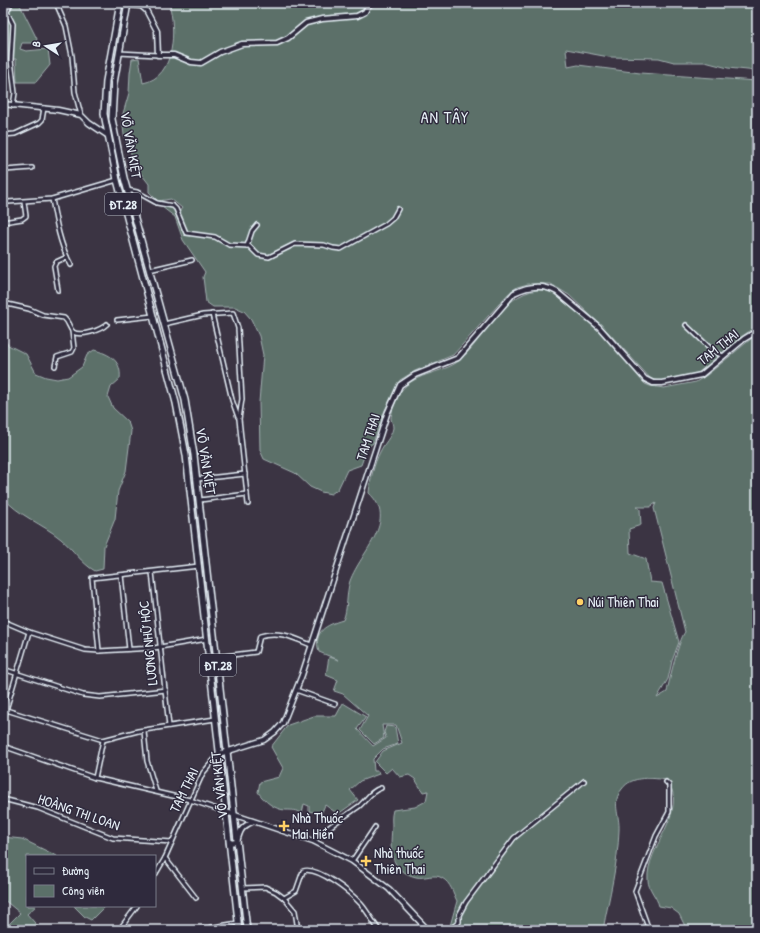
<svg xmlns="http://www.w3.org/2000/svg" width="760" height="933" font-family="'Patrick Hand',sans-serif">
  <rect width="100%" height="100%" fill="#3b3443"/>
  <filter id="ink" filterUnits="userSpaceOnUse"><feTurbulence type="fractalNoise" baseFrequency=".025" numOctaves="2"/><feDisplacementMap in="SourceGraphic" scale="8" xChannelSelector="R" yChannelSelector="G"/><feConvolveMatrix kernelMatrix="1 2 1 2 8 2 1 2 1" color-interpolation-filters="sRGB"/></filter>
  <g filter="url(#ink)">
    <g fill="#5b7069" stroke="#a2b0b0" fill-rule="evenodd">
      <polygon points="8,3 19,3 37,39 35,43 22,43 20,49 26,51 48,49 50,65 36,82 17,82 16,59 3,60 3,9"/>
      <path d="M169,3H757V71L728,68L705,62H674L659,58L609,57L566,49L568,67L578,65L640,73L757,81V326L741,337L698,373L659,381L651,379L608,332L569,295L551,284H528L517,287L508,294L453,355L415,371L400,380L385,410L373,443L367,448L361,465L347,470L338,489L331,494L321,492L310,487L295,473L264,459L260,450L259,402L263,355L259,336L251,319L244,311L235,307H213L206,302L203,277L205,272L183,240L175,217L162,207L175,208L179,212L182,208L171,199L158,201L149,192V184L136,167L124,135L122,117L129,93L130,73L132,59L139,58L143,83C176,77 176,29 169,3Z"/>
      <path d="M537,290H546L553,293L594,326L645,384L650,386L664,388L696,382L707,375L757,334V921L745,930H687L679,914L671,908L659,906C657,897 648,889 648,880C645,848 690,811 667,780C652,778 632,775 622,789C611,802 620,815 619,830C618,864 609,897 603,930H453L450,926L457,901C453,893 451,883 442,878C434,873 425,879 416,877C389,870 390,850 392,828C392,821 391,817 393,810L415,807L426,801L428,791L423,792L415,779L409,775L400,777L392,768L386,773L375,762L383,751L402,743L396,725H382L384,738L374,744L360,730L368,716L343,694L334,691L338,680L326,675L329,657L339,660L319,652C313,631 326,625 343,620C348,610 346,593 350,581C361,551 399,521 369,493C370,480 374,464 380,452C384,443 391,438 393,428C393,425 392,422 391,419C391,413 395,402 398,396C410,372 442,375 460,360C485,338 501,295 537,290ZM656,503L654,508L685,632C679,639 669,681 667,692L657,698L668,679L672,661L679,642L662,583L650,582L646,559L630,553L629,529L641,525L640,509L637,507H650Z"/>
      <path d="M3,336L8,345L26,354L36,373L46,377L57,379L68,377L82,367L87,355L94,350C110,354 122,361 120,379L111,387L108,397L113,408L128,422L131,431L126,471L118,491L115,519L104,546L103,569L95,571C81,563 73,549 61,539C43,524 17,515 3,497Z"/>
      <path d="M343,703L366,717L357,729L373,746L386,738L384,732L386,726L395,727L398,744L383,749L373,759L374,771H378L379,774L360,781L350,790L358,800L338,814L325,805L321,814L309,811V806L304,804L302,813C295,810 292,810 286,810C275,810 264,801 258,792L260,782L279,777L283,768L271,747L288,725L314,716H336Z"/>
      <polygon points="3,837 22,839 57,856 27,856 27,906 36,906 27,914 41,930 7,930 5,928 20,913 3,899"/>
      <polygon points="74,906 105,906 91,920 85,917"/>
    </g>
    <g fill="none" stroke-linecap="round" stroke-linejoin="round">
      <g stroke="#e8f1f8" stroke-width="6">
        <g id="minor">
          <polyline points="11,3 7,12 13,24 11,60 15,93 13,106"/>
          <polyline points="56,3 66,26 72,56 75,92 81,115"/>
          <polyline points="119,53 158,55"/>
          <polyline points="3,135 15,134 39,123 42,120 44,108"/>
          <polyline points="3,170 5,170 4,204"/>
          <polyline points="5,170 32,168"/>
          <polyline points="127,190 137,192 157,203 173,206 176,209 186,233 215,237 229,245 249,246 258,255 269,257 295,244 324,245 333,248 341,249 386,224 393,218 398,209"/>
          <path d="M52,199C56,222 60,245 71,265"/>
          <polyline points="3,204 8,202 52,199 117,180"/>
          <polyline points="3,222 22,219 26,216 24,202"/>
          <polyline points="247,246 252,231 257,225"/>
          <polyline points="149,270 192,260"/>
          <polyline points="58,290 54,266 56,262 67,257"/>
          <path d="M3,303L29,309L43,315L64,318C69,322 69,328 73,332C81,337 101,330 107,324"/>
          <polyline points="212,314 232,400 238,417"/>
          <polyline points="117,320 153,316"/>
          <polyline points="164,324 203,315 233,313 238,328 242,399 239,419 248,504"/>
          <polyline points="686,325 713,351 723,356"/>
          <polyline points="55,366 57,357 72,352 74,348 72,331"/>
          <polyline points="198,479 245,474"/>
          <polyline points="200,500 247,494"/>
          <polyline points="152,572 169,726"/>
          <polyline points="121,575 129,649"/>
          <polyline points="3,621 29,632 85,650 99,651 154,648 207,639"/>
          <polyline points="99,651 92,578 199,566"/>
          <path d="M217,657L256,652L260,636C279,630 294,638 311,645"/>
          <polyline points="3,669 83,695 100,697 166,690"/>
          <polyline points="296,690 335,704"/>
          <polyline points="3,709 103,740 138,731 215,719"/>
          <polyline points="3,720 29,632"/>
          <polyline points="144,731 147,761 156,791"/>
          <polyline points="3,746 95,778 190,800 226,812"/>
          <polyline points="95,778 103,740"/>
          <polyline points="3,799 38,808 113,838 172,842"/>
          <path d="M313,841C326,827 343,818 358,807C366,801 370,791 381,788"/>
          <polyline points="165,858 196,898"/>
          <polyline points="352,861 375,827"/>
          <polyline points="155,875 165,858 203,773 219,754"/>
          <polyline points="243,888 265,887 276,892 284,898 295,911 298,930"/>
          <path d="M284,898L296,891L303,871C318,866 351,893 361,904C368,912 373,922 379,930"/>
          <polyline points="119,930 137,906"/>
          <polyline points="196,930 238,923"/>
          <polyline points="449,930 459,922 459,915 466,902 514,838 584,781"/>
          <polyline points="649,930 635,891 656,836 669,812 669,785 666,782"/>
        </g>
      </g>
      <g stroke="#e8f1f8" stroke-width="7">
        <g id="tertiary">
          <polyline points="128,5 141,6 146,10 157,31 158,55 174,55 191,62 201,63 220,52 242,44 277,43 288,38 306,23 322,19 357,16 365,12 368,6 372,3"/>
          <polyline points="3,104 58,110 81,115 89,123 107,135"/>
          <path d="M219,754L264,740L275,732L283,723L302,675L387,414L400,385L415,375L458,358L514,293C528,286 543,284 557,292L599,327L645,379L653,383H662L701,375L744,339L757,331"/>
          <polyline points="226,812 313,841 352,861 389,889 428,930"/>
          <path d="M229,843L237,842C240,831 241,827 252,822"/>
        </g>
      </g>
      <g stroke="#e8f1f8" stroke-width="8">
        <g id="primary">
          <polyline points="128,3 114,83 112,119 124,178 185,400 194,455 247,930"/>
          <polyline points="128,5 120,3 106,81 104,114 117,180 176,403 186,455 239,930"/>
        </g>
      </g>
      <use href="#minor" stroke="#2f2a3d" stroke-width="3"/>
      <use href="#tertiary" stroke="#2f2a3d" stroke-width="4"/>
      <use href="#primary" stroke="#2f2a3d" stroke-width="5"/>
    </g>
  </g>
  <g fill="#ffd166" stroke="#2f2a3d" stroke-width="1.5">
    <circle cx="580" cy="602" r="4"/>
    <path d="M282 820h4v4h4v4h-4v4h-4v-4h-4v-4h4z"/>
    <path d="M364 855h4v4h4v4h-4v4h-4v-4h-4v-4h4z"/>
  </g>
  <g text-anchor="middle" stroke-width="3" stroke-linejoin="round" paint-order="stroke">
    <g fill="#2f2a3d" stroke="#b0b5c0" stroke-width="1">
      <rect x="105" y="193" width="36" height="22" rx="3"/>
      <rect x="200" y="654" width="36" height="22" rx="3"/>
    </g>
    <g font-size="13" font-weight="bold" fill="#e8f1f8">
      <text x="123" y="209">ĐT.28</text>
      <text x="218" y="670">ĐT.28</text>
    </g>
    <g font-size="14" fill="#e8f1f8" stroke="#2f2a3d">
      <text transform="translate(131 145) rotate(80)" y="5">VÕ VĂN KIỆT</text>
      <text transform="translate(718 347) rotate(-39)" y="5">TAM THAI</text>
      <text transform="translate(368 437) rotate(-72)" y="5">TAM THAI</text>
      <text transform="translate(206 461) rotate(81)" y="5">VÕ VĂN KIỆT</text>
      <text transform="translate(148 643) rotate(-96)" y="5">LƯƠNG NHỮ HỘC</text>
      <text transform="translate(219 785) rotate(-96)" y="5">VÕ VĂN KIỆT</text>
      <text transform="translate(184 790) rotate(-64)" y="5">TAM THAI</text>
      <text transform="translate(79 812) rotate(19)" y="5">HOÀNG THỊ LOAN</text>
    </g>
    <g font-size="14" fill="#e8f1f8" stroke="#2f2a3d" text-anchor="start">
      <text x="588" y="607">Núi Thiên Thai</text>
      <text x="292" y="823">Nhà Thuốc<tspan x="292" dy="16">Mai Hiền</tspan></text>
      <text x="374" y="858">Nhà thuốc<tspan x="374" dy="16">Thiên Thai</tspan></text>
    </g>
    <g font-size="16" letter-spacing="1" fill="#e8f1f8" stroke="#2f2a3d">
      <text x="445" y="123">AN TÂY</text>
    </g>
  </g>
  <rect width="760" height="933" fill="none" stroke="#2f2a3d" stroke-width="16"/>
  <rect x="8" y="8" width="744" height="917" fill="none" stroke="#e8f1f8" stroke-width="1.5" filter="url(#ink)"/>
  <rect x="26" y="855" width="130" height="52" fill="#2f2a3d" stroke="#797a88"/>
  <rect x="34" y="868" width="20" height="6" fill="#2f2a3d" stroke="#797a88"/>
  <text x="62" y="875" font-size="12" fill="#e8f1f8">Đường</text>
  <rect x="34" y="885" width="20" height="12" fill="#5b7069" stroke="#797a88"/>
  <text x="62" y="895" font-size="12" fill="#e8f1f8">Công viên</text>
  <g transform="translate(46 46) rotate(282)" stroke="#2f2a3d" stroke-width="3" paint-order="stroke">
  <path d="M0-3L7 15L0 10L-7 15Z" fill="#e8f1f8"/>
  <text y="-6" font-size="11" font-weight="bold" text-anchor="middle" fill="#e8f1f8">B</text>
  </g>
</svg>
